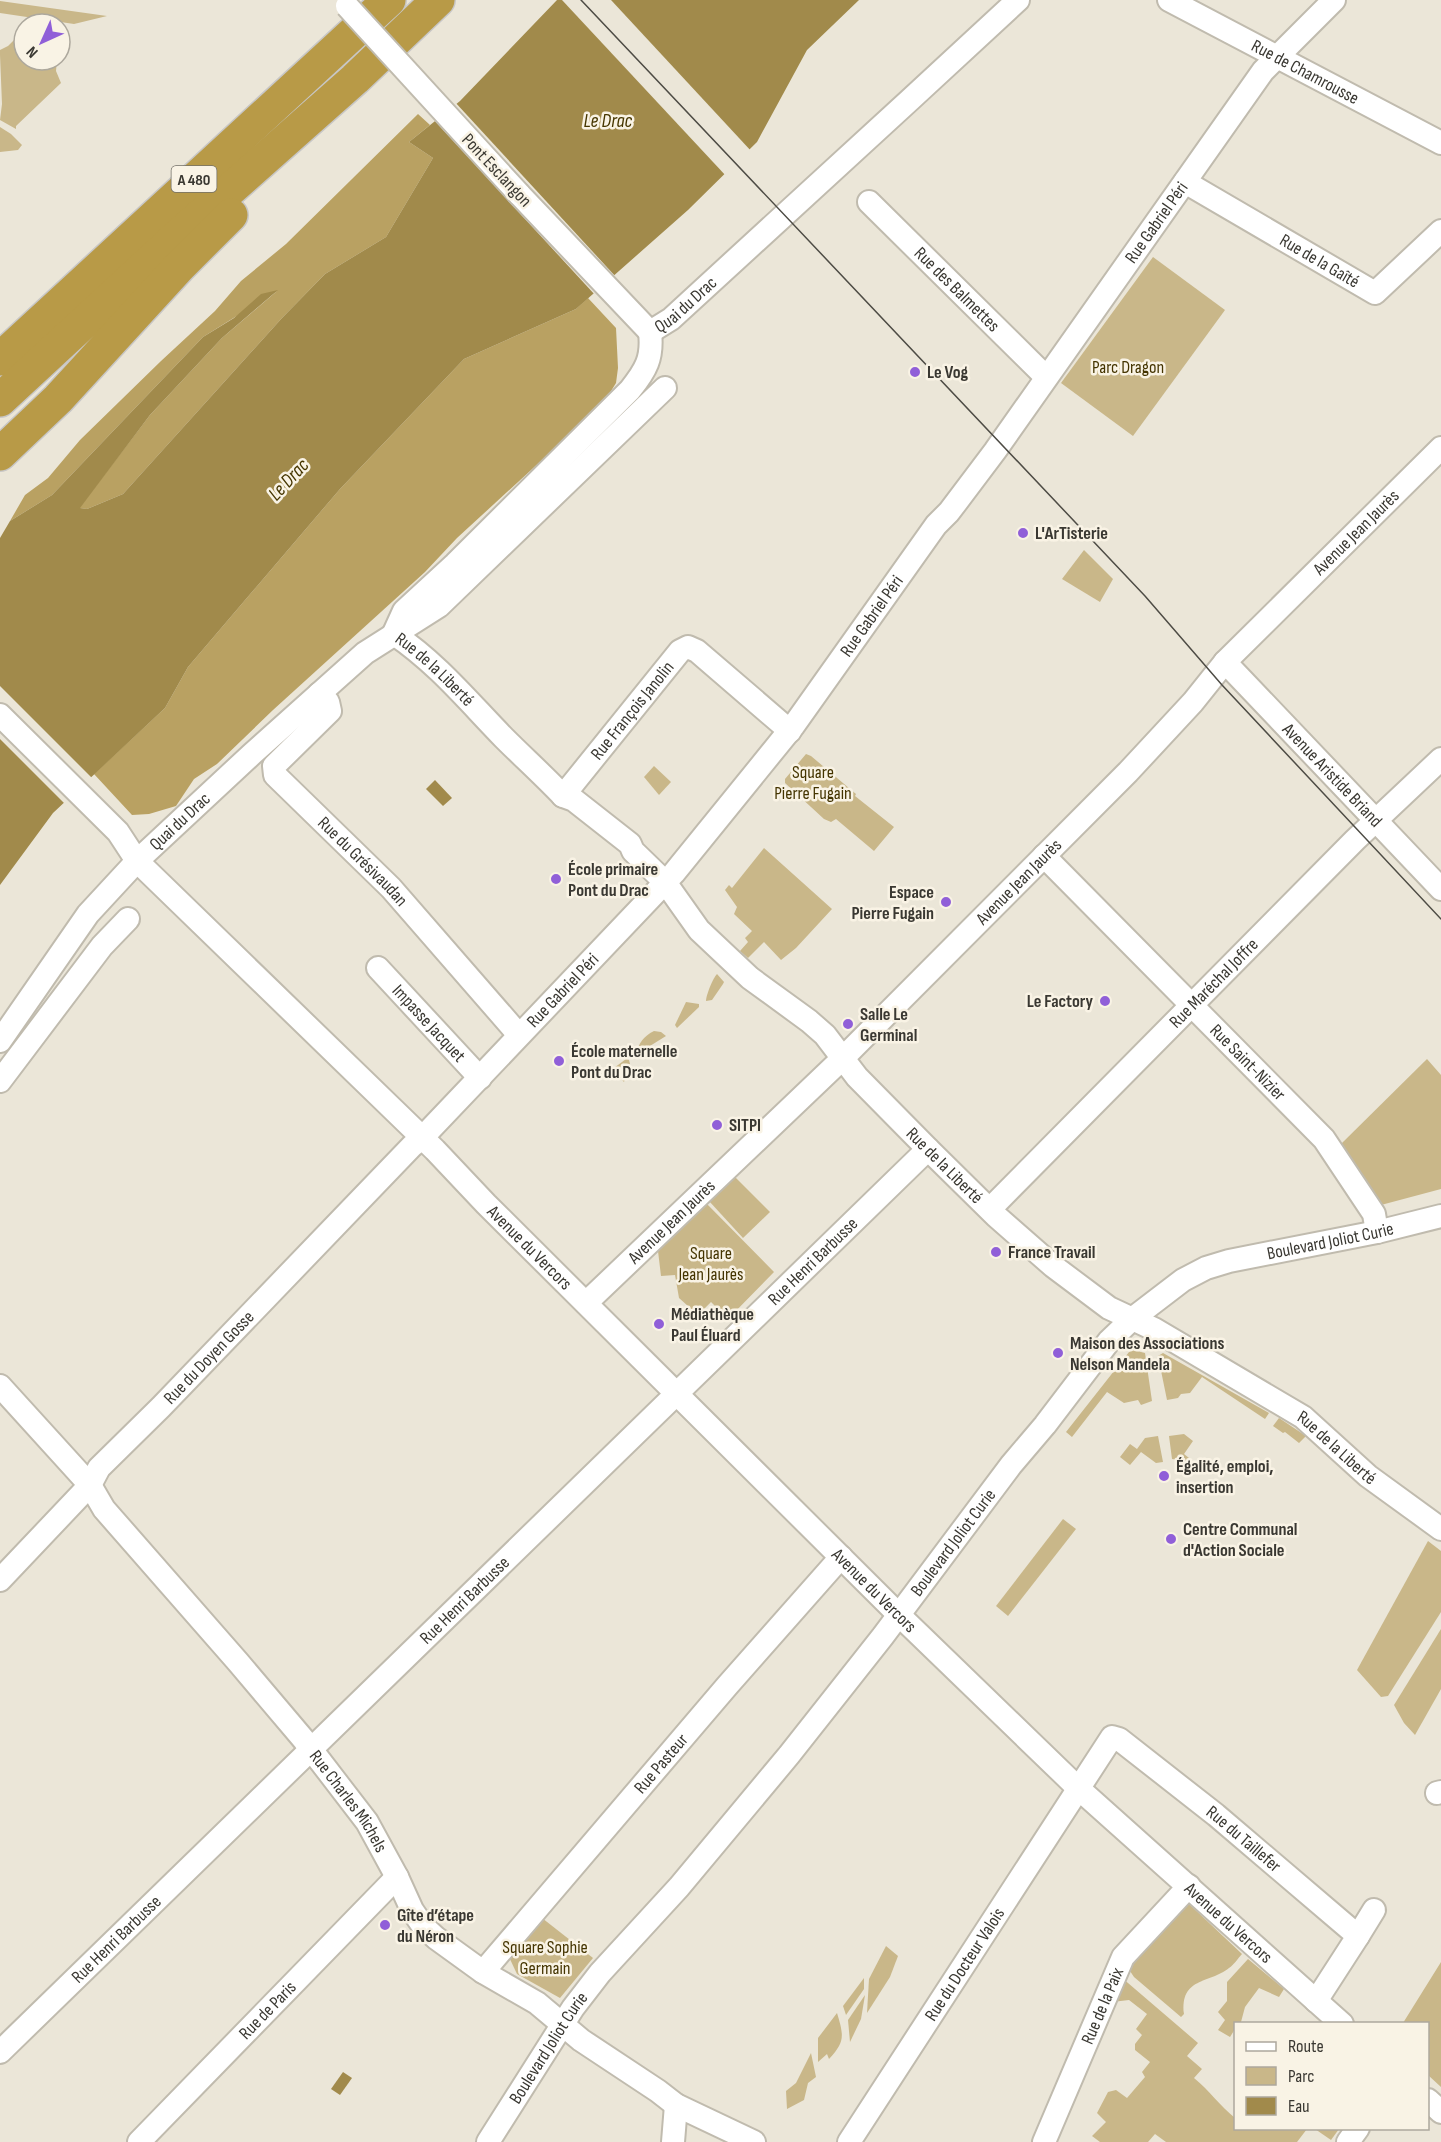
<svg xmlns="http://www.w3.org/2000/svg" width="1441" height="2142" font-family="'Sofia Sans Condensed',sans-serif">
  <rect width="100%" height="100%" fill="#ebe6d8"/>
  <g fill="#c9b789">
    <polygon points="0,1 107,16 74,24 0,13"/>
    <polygon points="17,37 24,39 24,60 57,60 56,71 61,83 16,126 16,129 0,120 2,104 0,55 0,50 8,46"/>
    <polygon points="0,127 11,134 22,145 18,150 0,152"/>
    <polygon points="1153,257 1225,310 1133,436 1061,383"/>
    <polygon points="1084,550 1113,579 1100,602 1062,579"/>
    <polygon points="806,754 811,756 856,794 855,796 894,827 874,851 836,819 831,822 824,819 785,783 785,779"/>
    <polygon points="654,766 671,782 659,795 644,777"/>
    <polygon points="764,848 832,909 796,948 781,960 764,942 748,958 740,951 748,942 745,938 752,931 734,914 737,907 725,890 729,885 732,888"/>
    <path d="M717,974L724,982L723,984L712,1000L706,1001C706,995 713,978 717,974Z"/>
    <polygon points="686,1002 699,1004 699,1007 677,1028 675,1025"/>
    <path d="M654,1031L661,1032L666,1036L637,1054C637,1044 645,1035 654,1031Z"/>
    <polygon points="626,1059 629,1060 630,1064 624,1082 614,1071 614,1068"/>
    <polygon points="1427,1059 1441,1075 1441,1189 1381,1205 1341,1144"/>
    <polygon points="734,1176 770,1212 743,1238 709,1201"/>
    <polygon points="706,1203 774,1272 728,1319 711,1302 698,1315 679,1298 675,1275 661,1276 658,1251"/>
    <polygon points="1133,1350 1145,1353 1152,1401 1141,1405 1138,1400 1124,1403 1107,1392 1072,1437 1066,1432 1129,1352"/>
    <polygon points="1163,1353 1269,1413 1265,1419 1202,1377 1190,1393 1181,1394 1178,1398 1167,1400 1158,1356"/>
    <polygon points="1279,1418 1306,1436 1299,1443 1285,1432 1283,1433 1273,1426"/>
    <polygon points="1184,1434 1193,1441 1184,1454 1194,1462 1172,1459 1169,1436"/>
    <polygon points="1158,1436 1163,1462 1156,1463 1141,1452 1130,1465 1120,1457 1130,1444 1137,1449 1145,1438"/>
    <polygon points="1063,1519 1076,1529 1008,1616 996,1606"/>
    <polygon points="1428,1541 1441,1551 1441,1612 1388,1696 1381,1697 1357,1670"/>
    <polygon points="1441,1629 1441,1689 1415,1735 1404,1723 1394,1705"/>
    <path d="M1187,1902L1242,1954C1238,1958 1234,1965 1229,1968C1209,1984 1180,1977 1184,2014L1181,2017L1134,1977L1128,1968Z"/>
    <polygon points="542,1918 593,1958 560,1998 517,1974 509,1957"/>
    <polygon points="886,1946 898,1956 890,1977 867,2013 869,1979"/>
    <polygon points="1248,1959 1284,1989 1279,1997 1259,1988 1245,2007 1241,2022 1236,2024 1235,2029 1230,2037 1218,2030 1225,2020 1218,2012 1227,2001 1227,1982"/>
    <polygon points="1441,1962 1441,2087 1428,2075 1428,2024 1403,2023"/>
    <path d="M1121,1977L1198,2043L1187,2056L1202,2069L1194,2078C1210,2091 1220,2106 1235,2118L1236,2128L1307,2129L1297,2142H1166L1155,2134L1148,2142H1100L1092,2136L1106,2122L1097,2113L1108,2092L1116,2090L1127,2098L1145,2077L1142,2072L1150,2062L1135,2050V2044L1142,2035L1136,2029L1147,2014L1129,2000L1112,2002Z"/>
    <polygon points="864,1978 864,1989 846,2015 843,2006"/>
    <polygon points="865,1995 861,2019 850,2042 848,2020"/>
    <path d="M837,2013C844,2036 845,2042 829,2059L827,2054L818,2062V2038Z"/>
    <polygon points="811,2053 816,2077 808,2083 804,2100 787,2109 786,2091 796,2083"/>
    <polygon points="1315,2129 1339,2129 1331,2140"/>
  </g>
  <g fill="#b9a162">
    <polygon points="418,114 430,125 409,142 433,158 386,237 325,274 282,318 123,494 87,509 79,508 150,415 222,338 277,291 203,337 52,495 10,521 25,495 48,478 80,440 161,361 215,311 241,281 286,244"/>
    <polygon points="588,298 616,328 618,368 616,383 603,404 457,538 425,572 273,710 217,764 194,779 176,806 149,814 132,815 94,774 165,708 188,667 340,489 464,359 576,309"/>
  </g>
  <g fill="#a18a4b">
    <polygon points="557,0 859,0 807,50 757,142 688,210 576,309 464,359 340,489 188,667 165,708 53,813 0,885 0,538 10,521 52,495 203,337 234,318 261,294 278,290 222,338 150,415 80,508 87,509 123,494 282,318 325,274 386,237 433,158 409,142 460,101"/>
    <polygon points="435,780 452,798 443,806 426,789"/>
    <polygon points="343,2072 352,2078 340,2095 331,2089"/>
  </g>
  <g fill="#ebe6d8">
    <polygon points="562,0 611,0 752,152 727,177"/>
    <polygon points="454,101 616,277 596,296 433,119"/>
    <polygon points="0,686 93,779 66,805 0,739"/>
  </g>
  <g fill="none" stroke-linecap="round" stroke-linejoin="round">
    <g stroke="#c0bbae" stroke-width="26">
      <g id="minor">
        <path id="s1" d="M1169,0L1441,143"/>
        <path id="s2" d="M1185,182L1375,293L1441,231"/>
        <polyline points="519,194 650,332"/>
        <path id="s3" d="M869,202L1046,377"/>
        <path id="s4" d="M650,332L671,319C787,212 903,107 1018,0"/>
        <path d="M394,633L404,611L455,564L630,390C646,370 653,358 650,332"/>
        <path id="s5" d="M394,634C438,664 467,700 504,738C523,757 544,776 563,796L574,800L630,844L633,851L665,882L699,930L750,978L809,1021L825,1035L857,1077L928,1149L996,1216L1053,1266L1109,1308L1154,1329L1303,1417L1368,1476L1441,1529"/>
        <path id="s6" d="M1225,662L1441,889"/>
        <path id="s7" d="M319,694L328,702L330,711L274,766L275,775L391,888L519,1035"/>
        <path id="s8" d="M0,715L118,832L137,861L435,1150L486,1204L899,1615L1078,1788L1342,2024"/>
        <path id="s9" d="M563,796L680,651L688,647L697,651L790,731"/>
        <path id="s10" d="M1044,856L1324,1139L1374,1214L1377,1232"/>
        <path id="s11" d="M378,968L480,1078"/>
        <path id="s12" d="M0,1041L88,914L137,861L252,754L365,653L439,606L665,388"/>
        <polyline points="0,1081 102,946 128,919"/>
        <path id="s13" d="M990,1209L1355,840L1441,759"/>
        <path id="s14" d="M586,1303L843,1058L1128,772L1193,702L1225,662L1441,448"/>
        <path id="s15" d="M0,1386L90,1485L104,1509L238,1662L304,1740L367,1822L397,1877L412,1910L423,1926L436,1938L483,1972L537,2003L581,2040L658,2091L676,2105L754,2142"/>
        <path id="s16" d="M0,1580L90,1485L99,1468L161,1407L412,1146L422,1138L674,873L794,725L936,525L949,512L995,451L1263,71L1334,0"/>
        <polyline points="1437,1793 1441,1792"/>
        <polyline points="1358,1936 1374,1910"/>
        <path id="s17" d="M483,1972L727,1686L841,1557"/>
        <path id="s18" d="M0,2052L928,1149"/>
        <polyline points="1428,2100 1441,2112"/>
        <path id="s19" d="M139,2142L397,1877"/>
        <path id="s20" d="M488,2142L573,2008L600,1973L679,1887L789,1755L883,1636L1011,1465L1045,1425L1109,1341L1132,1319L1183,1280L1206,1268L1229,1261L1377,1232L1441,1216"/>
        <polyline points="673,2142 676,2105"/>
        <path id="s21" d="M849,2142L1112,1737L1119,1739L1216,1815L1358,1936L1316,2001"/>
        <path id="s22" d="M1044,2142L1123,1957L1189,1886"/>
        <polyline points="1348,2142 1358,2128"/>
      </g>
    </g>
    <g stroke="#c8c7c6" stroke-width="36">
      <g id="highway">
        <polyline points="0,359 389,0"/>
        <polyline points="0,400 181,233 355,79 438,0"/>
        <polyline points="0,454 58,399 179,267 231,215"/>
      </g>
    </g>
    <use href="#minor" stroke="#fff" stroke-width="22"/>
    <use href="#highway" stroke="#b89a47" stroke-width="33"/>
    <polyline stroke="#4e4c45" stroke-width="1.5" points="581,0 1145,596 1222,685 1441,919"/>
    <g stroke="#c0bbae" stroke-width="26" stroke-linecap="butt">
      <polyline id="minor-bridge" points="347,6 519,194"/>
    </g>
    <use href="#minor-bridge" stroke="#fff" stroke-width="22"/>
  </g>
  <g fill="#905fd8" stroke="#f9f3e5" stroke-width="2">
    <circle cx="915" cy="372" r="6"/>
    <circle cx="1023" cy="533" r="6"/>
    <circle cx="556" cy="879" r="6"/>
    <circle cx="946" cy="902" r="6"/>
    <circle cx="1105" cy="1001" r="6"/>
    <circle cx="848" cy="1024" r="6"/>
    <circle cx="559" cy="1061" r="6"/>
    <circle cx="717" cy="1125" r="6"/>
    <circle cx="996" cy="1252" r="6"/>
    <circle cx="659" cy="1324" r="6"/>
    <circle cx="1058" cy="1353" r="6"/>
    <circle cx="1164" cy="1476" r="6"/>
    <circle cx="1171" cy="1539" r="6"/>
    <circle cx="385" cy="1925" r="6"/>
  </g>
  <g text-anchor="middle" stroke-width="5" stroke-linejoin="round" paint-order="stroke">
    <rect fill="#f9f3e5" stroke="#737068" stroke-width="1.5" x="171.5" y="166" width="45" height="26" rx="4.5"/>
    <g font-size="16" font-weight="bold" fill="#3a3832">
      <text x="194" y="185">A 480</text>
    </g>
    <g font-size="18" fill="#3a3832" stroke="#f9f3e5">
      <text dy="6" stroke="none"><textPath href="#s1" startOffset="154">Rue de Chamrousse</textPath></text>
      <text transform="translate(497 170) rotate(47)" y="6">Pont Esclangon</text>
      <text dy="6" stroke="none"><textPath href="#s16" startOffset="1788">Rue Gabriel Péri</textPath></text>
      <text dy="6" stroke="none"><textPath href="#s2" startOffset="156">Rue de la Gaîté</textPath></text>
      <text dy="6" stroke="none"><textPath href="#s3" startOffset="124">Rue des Balmettes</textPath></text>
      <text dy="6" stroke="none"><textPath href="#s4" startOffset="45">Quai du Drac</textPath></text>
      <text dy="6" stroke="none"><textPath href="#s14" startOffset="1090">Avenue Jean Jaurès</textPath></text>
      <text dy="6" stroke="none"><textPath href="#s16" startOffset="1302">Rue Gabriel Péri</textPath></text>
      <text dy="6" stroke="none"><textPath href="#s5" startOffset="54">Rue de la Liberté</textPath></text>
      <text dy="6" stroke="none"><textPath href="#s9" startOffset="110">Rue François Janolin</textPath></text>
      <text dy="6" stroke="none"><textPath href="#s6" startOffset="156">Avenue Aristide Briand</textPath></text>
      <text dy="6" stroke="none"><textPath href="#s12" startOffset="285">Quai du Drac</textPath></text>
      <text dy="6" stroke="none"><textPath href="#s7" startOffset="232">Rue du Grésivaudan</textPath></text>
      <text dy="6" stroke="none"><textPath href="#s14" startOffset="604">Avenue Jean Jaurès</textPath></text>
      <text dy="6" stroke="none"><textPath href="#s13" startOffset="318">Rue Maréchal Joffre</textPath></text>
      <text dy="6" stroke="none"><textPath href="#s16" startOffset="816">Rue Gabriel Péri</textPath></text>
      <text dy="6" stroke="none"><textPath href="#s11" startOffset="75">Impasse Jacquet</textPath></text>
      <text dy="6" stroke="none"><textPath href="#s10" startOffset="290">Rue Saint-Nizier</textPath></text>
      <text dy="6" stroke="none"><textPath href="#s5" startOffset="770">Rue de la Liberté</textPath></text>
      <text dy="6" stroke="none"><textPath href="#s14" startOffset="118">Avenue Jean Jaurès</textPath></text>
      <text dy="6" stroke="none"><textPath href="#s20" startOffset="1264">Boulevard Joliot Curie</textPath></text>
      <text dy="6" stroke="none"><textPath href="#s8" startOffset="752">Avenue du Vercors</textPath></text>
      <text dy="6" stroke="none"><textPath href="#s18" startOffset="1134">Rue Henri Barbusse</textPath></text>
      <text dy="6" stroke="none"><textPath href="#s16" startOffset="306">Rue du Doyen Gosse</textPath></text>
      <text dy="6" stroke="none"><textPath href="#s5" startOffset="1256">Rue de la Liberté</textPath></text>
      <text dy="6" stroke="none"><textPath href="#s20" startOffset="760">Boulevard Joliot Curie</textPath></text>
      <text dy="6" stroke="none"><textPath href="#s8" startOffset="1238">Avenue du Vercors</textPath></text>
      <text dy="6" stroke="none"><textPath href="#s18" startOffset="648">Rue Henri Barbusse</textPath></text>
      <text dy="6" stroke="none"><textPath href="#s17" startOffset="274">Rue Pasteur</textPath></text>
      <text dy="6" stroke="none"><textPath href="#s15" startOffset="543">Rue Charles Michels</textPath></text>
      <text dy="6" stroke="none"><textPath href="#s21" startOffset="650">Rue du Taillefer</textPath></text>
      <text dy="6" stroke="none"><textPath href="#s8" startOffset="1724">Avenue du Vercors</textPath></text>
      <text dy="6" stroke="none"><textPath href="#s18" startOffset="162">Rue Henri Barbusse</textPath></text>
      <text dy="6" stroke="none"><textPath href="#s21" startOffset="212">Rue du Docteur Valois</textPath></text>
      <text dy="6" stroke="none"><textPath href="#s22" startOffset="148">Rue de la Paix</textPath></text>
      <text dy="6" stroke="none"><textPath href="#s19" startOffset="184">Rue de Paris</textPath></text>
      <text dy="6" stroke="none"><textPath href="#s20" startOffset="112">Boulevard Joliot Curie</textPath></text>
    </g>
    <g font-size="18" fill="#443400" stroke="#f9f3e5">
      <text x="1128" y="373">Parc Dragon</text>
      <text x="813" y="778">Square<tspan x="813" dy="21">Pierre Fugain</tspan></text>
      <text x="711" y="1259">Square<tspan x="711" dy="21">Jean Jaurès</tspan></text>
      <text x="545" y="1953">Square Sophie<tspan x="545" dy="21">Germain</tspan></text>
    </g>
    <g font-size="18" font-weight="bold" fill="#3a3832" stroke="#f9f3e5" text-anchor="start">
      <text x="927" y="378">Le Vog</text>
      <text x="1035" y="539">L'ArTisterie</text>
      <text x="568" y="875">École primaire<tspan x="568" dy="21">Pont du Drac</tspan></text>
      <text x="934" y="898" text-anchor="end">Espace<tspan x="934" dy="21">Pierre Fugain</tspan></text>
      <text x="1093" y="1007" text-anchor="end">Le Factory</text>
      <text x="860" y="1020">Salle Le<tspan x="860" dy="21">Germinal</tspan></text>
      <text x="571" y="1057">École maternelle<tspan x="571" dy="21">Pont du Drac</tspan></text>
      <text x="729" y="1131">SITPI</text>
      <text x="1008" y="1258">France Travail</text>
      <text x="671" y="1320">Médiathèque<tspan x="671" dy="21">Paul Éluard</tspan></text>
      <text x="1070" y="1349">Maison des Associations<tspan x="1070" dy="21">Nelson Mandela</tspan></text>
      <text x="1176" y="1472">Égalité, emploi,<tspan x="1176" dy="21">insertion</tspan></text>
      <text x="1183" y="1535">Centre Communal<tspan x="1183" dy="21">d'Action Sociale</tspan></text>
      <text x="397" y="1921">Gîte d’étape<tspan x="397" dy="21">du Néron</tspan></text>
    </g>
    <g font-size="20" font-style="italic" fill="#463600" stroke="#f9f3e5">
      <text x="608" y="127">Le Drac</text>
      <text transform="translate(288 479) rotate(-47)" y="7">Le Drac</text>
    </g>
  </g>
  <rect x="1234" y="2022" width="195" height="108" fill="#f9f3e5" stroke="#ada89d" stroke-width="1.5"/>
  <rect x="1246" y="2042" width="30" height="9" fill="#ffffff" stroke="#ada89d" stroke-width="1.5"/>
  <text x="1288" y="2052" font-size="18" fill="#3a3832">Route</text>
  <rect x="1246" y="2067" width="30" height="18" fill="#c9b789" stroke="#ada89d" stroke-width="1.5"/>
  <text x="1288" y="2082" font-size="18" fill="#3a3832">Parc</text>
  <rect x="1246" y="2097" width="30" height="18" fill="#a18a4b" stroke="#ada89d" stroke-width="1.5"/>
  <text x="1288" y="2112" font-size="18" fill="#3a3832">Eau</text>
  <g transform="translate(42 42) rotate(225)"><circle r="28" fill="#f9f3e5" stroke="#ada89d" stroke-width="1.5"/>
  <path d="M0-4.5L10 22L0 15L-10 22Z" fill="#905fd8"/>
  <text y="-9" font-size="16" font-weight="bold" text-anchor="middle" fill="#3a3832">N</text>
  </g>
</svg>
